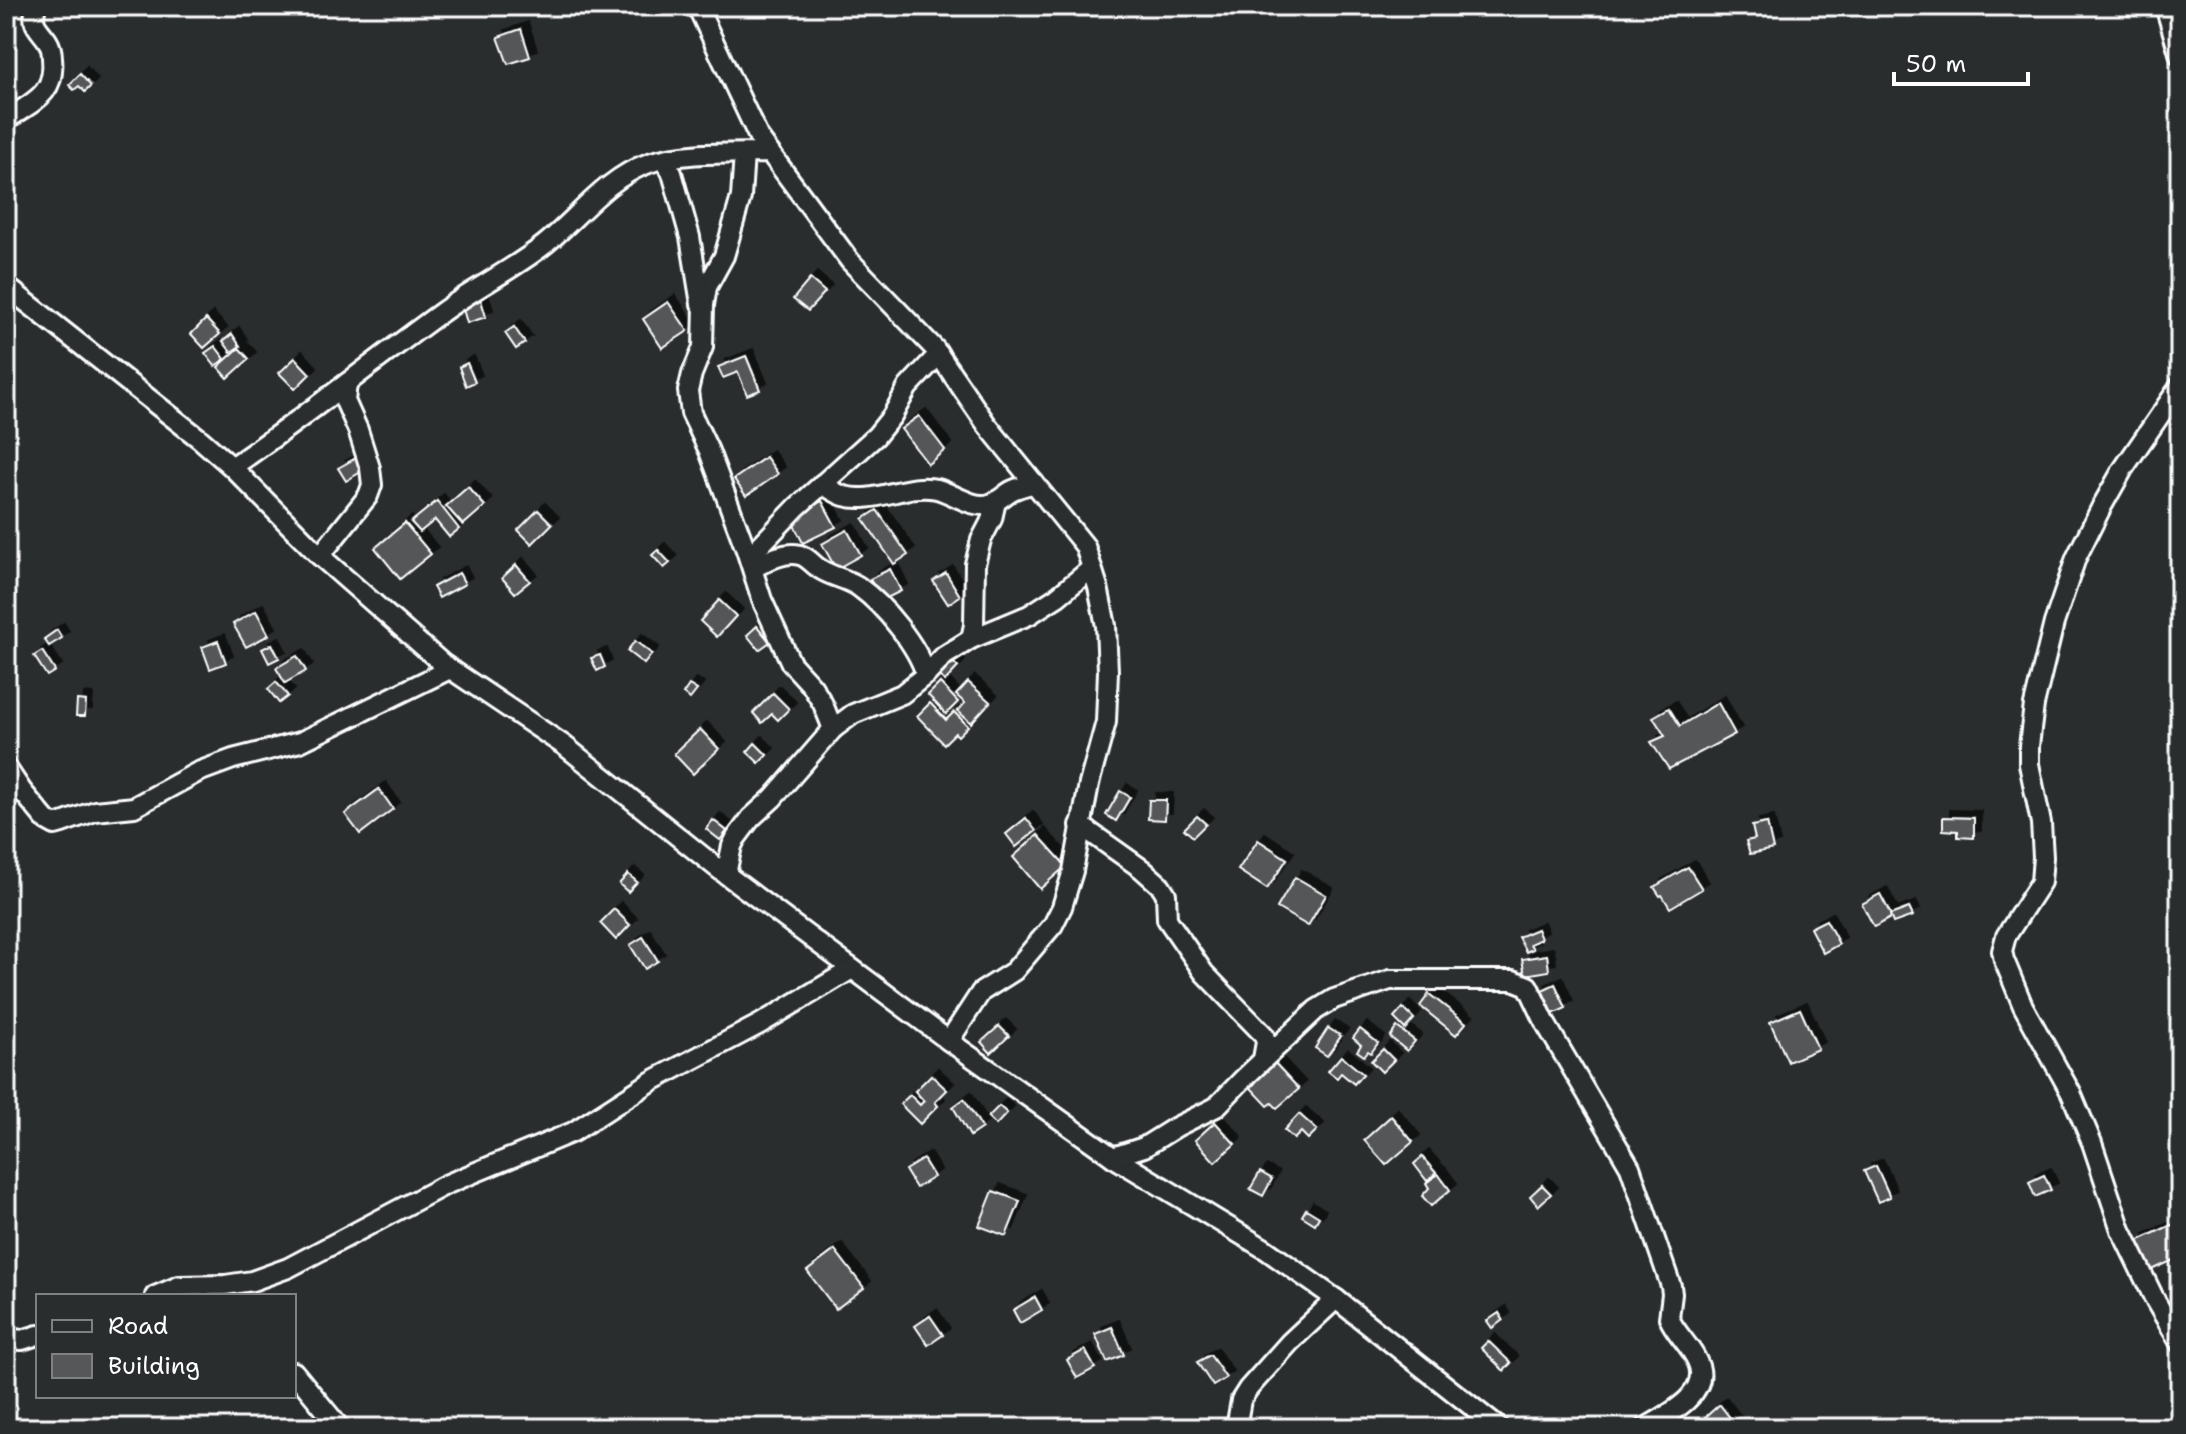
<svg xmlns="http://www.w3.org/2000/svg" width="2186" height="1434" font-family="'Shantell Sans',sans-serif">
  <defs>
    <filter id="shadow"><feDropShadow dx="7" dy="-7" stdDeviation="0" flood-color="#0009"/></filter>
  </defs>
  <rect width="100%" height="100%" fill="#2a2d2e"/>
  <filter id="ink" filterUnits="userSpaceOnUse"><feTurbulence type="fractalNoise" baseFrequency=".0125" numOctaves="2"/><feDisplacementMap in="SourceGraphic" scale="16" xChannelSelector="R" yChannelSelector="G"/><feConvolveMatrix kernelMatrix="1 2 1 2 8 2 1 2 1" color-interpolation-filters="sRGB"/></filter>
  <g filter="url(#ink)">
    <g fill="#555758" stroke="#fff" stroke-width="2" filter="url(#shadow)">
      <polygon points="521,29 530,57 508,64 498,37"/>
      <polygon points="80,74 91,86 85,92 79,86 74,90 69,85"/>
      <polygon points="810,279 825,292 808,311 793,299"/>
      <polygon points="480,297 486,317 467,323 461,302"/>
      <polygon points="668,302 688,331 662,348 643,319"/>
      <polygon points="206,319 220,334 204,348 191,334"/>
      <polygon points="514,327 525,343 516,349 505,333"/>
      <polygon points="232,334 240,346 231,352 223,341"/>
      <polygon points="215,346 225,359 215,366 205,353"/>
      <polygon points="239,348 249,359 228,378 218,367"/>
      <polygon points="746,356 760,390 747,395 738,372 723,378 718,367"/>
      <polygon points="295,358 310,374 295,389 279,373"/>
      <polygon points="467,363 475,382 466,386 459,367"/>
      <polygon points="919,416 945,450 928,464 901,429"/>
      <polygon points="766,457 778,474 746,496 734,479"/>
      <polygon points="356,458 364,470 346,481 338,468"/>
      <polygon points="468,487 485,506 463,525 446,506"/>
      <polygon points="437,501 459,529 449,537 435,520 420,532 411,522"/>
      <polygon points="822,501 836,527 803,543 790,517"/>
      <polygon points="538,510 552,524 532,544 518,530"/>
      <polygon points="877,510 908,555 894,564 863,519"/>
      <polygon points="405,523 431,554 400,579 375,548"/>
      <polygon points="847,530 861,555 836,569 822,544"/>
      <polygon points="658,550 670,563 664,568 652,555"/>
      <polygon points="516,565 530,581 515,593 502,578"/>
      <polygon points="890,569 901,591 881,601 870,579"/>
      <polygon points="459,573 465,584 439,598 433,587"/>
      <polygon points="946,573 960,596 948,604 933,581"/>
      <polygon points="719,600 736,616 717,637 700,621"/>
      <polygon points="256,611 269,635 246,647 233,624"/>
      <polygon points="757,626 770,642 759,650 747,635"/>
      <polygon points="57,630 62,638 49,646 44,639"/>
      <polygon points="218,641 226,663 210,669 202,647"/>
      <polygon points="635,641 652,654 644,664 627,651"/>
      <polygon points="272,644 279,658 269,663 262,649"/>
      <polygon points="42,651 55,671 47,676 34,656"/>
      <polygon points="600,655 605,667 597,671 591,658"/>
      <polygon points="297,656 306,671 285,683 276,668"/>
      <polygon points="950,660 958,667 945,681 937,674"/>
      <polygon points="276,682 288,696 279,703 268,689"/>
      <polygon points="968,682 990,702 971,723 958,711 965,703 956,695"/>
      <polygon points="940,683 958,702 946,714 928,695"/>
      <polygon points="689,685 697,690 690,699 683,694"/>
      <polygon points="773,693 789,709 778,720 772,714 762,723 753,713"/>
      <polygon points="77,700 86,701 85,716 76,716"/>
      <polygon points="930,703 946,720 954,712 968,726 958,736 955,733 944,744 917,716"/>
      <polygon points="1718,703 1735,734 1669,769 1651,742 1665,736 1653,717 1669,708 1680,726"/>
      <polygon points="700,729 719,749 693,774 674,754"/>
      <polygon points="755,743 767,755 759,763 747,752"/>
      <polygon points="379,789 393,809 360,834 345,814"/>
      <polygon points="1120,791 1130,797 1116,821 1106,815"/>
      <polygon points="1149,800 1166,800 1165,820 1148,819"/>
      <polygon points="1197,816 1206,824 1193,837 1184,829"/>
      <polygon points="1943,817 1974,818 1974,838 1958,837 1958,831 1943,830"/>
      <polygon points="1026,818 1036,831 1016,847 1006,834"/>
      <polygon points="713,820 727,831 720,840 706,829"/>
      <polygon points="1767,823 1773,849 1750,854 1746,841 1755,839 1752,826"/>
      <polygon points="1038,835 1066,866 1040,889 1013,857"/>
      <polygon points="1258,840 1287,859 1267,889 1238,870"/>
      <polygon points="1688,867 1702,889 1670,908 1662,895 1660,896 1654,887"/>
      <polygon points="628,874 637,882 628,892 619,884"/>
      <polygon points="1295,877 1326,895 1308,926 1277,908"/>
      <polygon points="1880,894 1892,917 1874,927 1862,904"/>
      <polygon points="1909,908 1913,916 1893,923 1890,915"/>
      <polygon points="614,909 630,925 616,940 600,923"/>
      <polygon points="1826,920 1839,944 1823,953 1810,928"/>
      <polygon points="1537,929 1541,939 1530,944 1533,949 1526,952 1518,937"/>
      <polygon points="643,937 658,961 645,969 630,945"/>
      <polygon points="1547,955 1549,971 1525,975 1522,959"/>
      <polygon points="1555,984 1566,1008 1553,1014 1549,1005 1545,1007 1538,992"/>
      <polygon points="1429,994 1466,1023 1456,1035 1420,1006"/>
      <polygon points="1403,1008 1414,1019 1405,1029 1394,1018"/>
      <polygon points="1800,1009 1818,1049 1788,1062 1770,1022"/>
      <polygon points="999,1026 1009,1036 991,1053 981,1042"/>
      <polygon points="1397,1027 1415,1041 1407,1051 1390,1037"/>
      <polygon points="1328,1028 1341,1036 1327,1056 1315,1048"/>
      <polygon points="1360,1029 1378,1043 1371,1053 1368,1051 1364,1056 1357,1051 1361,1045 1353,1038"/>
      <polygon points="1383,1049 1394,1060 1382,1072 1371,1061"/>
      <polygon points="1341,1056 1363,1074 1354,1084 1341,1073 1337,1078 1328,1071"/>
      <polygon points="1273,1061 1299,1089 1277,1108 1272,1103 1268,1106 1251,1088 1255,1083 1252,1080"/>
      <polygon points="931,1075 947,1090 935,1102 938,1106 920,1124 900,1104 910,1095 920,1105 924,1101 915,1091"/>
      <polygon points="964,1099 982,1128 970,1136 953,1107"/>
      <polygon points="999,1106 1007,1113 996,1125 988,1117"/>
      <polygon points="1299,1114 1317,1130 1308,1139 1301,1132 1294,1139 1284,1130"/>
      <polygon points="1391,1116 1413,1142 1386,1165 1364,1140"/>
      <polygon points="1215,1122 1235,1144 1215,1162 1195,1140"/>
      <polygon points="1422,1157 1436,1173 1427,1181 1414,1164"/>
      <polygon points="923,1159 934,1177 916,1188 905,1170"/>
      <polygon points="1876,1166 1890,1197 1878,1202 1864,1171"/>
      <polygon points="1260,1172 1272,1179 1263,1196 1250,1189"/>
      <polygon points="1438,1174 1450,1190 1431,1206 1422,1196 1429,1188 1426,1183"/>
      <polygon points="2044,1175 2051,1190 2035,1197 2029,1182"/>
      <polygon points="1542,1185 1551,1194 1538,1206 1530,1196"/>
      <polygon points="993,1191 1020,1201 1006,1236 979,1226"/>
      <polygon points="1306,1209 1319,1217 1315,1224 1302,1216"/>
      <polygon points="2180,1221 2180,1257 2152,1270 2137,1241"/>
      <polygon points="835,1250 864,1288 836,1309 807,1271"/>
      <polygon points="1035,1297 1042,1310 1020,1323 1013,1310"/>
      <polygon points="1499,1313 1503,1320 1492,1328 1487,1321"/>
      <polygon points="930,1316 943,1335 928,1345 915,1326"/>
      <polygon points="1112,1327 1124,1355 1107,1362 1095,1334"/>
      <polygon points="1488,1341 1511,1363 1504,1371 1481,1348"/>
      <polygon points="1085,1350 1095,1368 1077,1378 1067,1360"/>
      <polygon points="1210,1355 1226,1378 1213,1386 1197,1362"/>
      <polygon points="1719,1405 1720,1405 1738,1428 1709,1428 1702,1420"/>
    </g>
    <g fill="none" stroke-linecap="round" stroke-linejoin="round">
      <g stroke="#fff" stroke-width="24">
        <g id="minor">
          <polyline points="697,6 759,138 850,261 935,349 987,425 1085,546 1098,587 1106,626 1108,671 1106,722 1089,784 1073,871 1062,907 1053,925 1014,971 981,992 949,1041"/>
          <polyline points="2165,6 2180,56"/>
          <path d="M6,120C32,102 56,95 52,58C52,51 51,46 47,40C37,26 31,25 36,6"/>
          <polyline points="744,154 741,197 729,239 724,256 707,287 704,305 703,347 692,374 688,391 691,413 709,451 746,550 762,600 791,663 812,686 823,704 833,729"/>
          <polyline points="665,160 672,173 690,237 701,304"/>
          <polyline points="6,286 200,439 232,467 320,556 443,664 565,746 716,867 949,1041 1113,1157 1265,1249 1336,1299 1499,1428"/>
          <polyline points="2180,386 2123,469 2102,506 2076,558 2054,623 2034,705 2029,746 2029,764 2041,823 2043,857 2041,882 2006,936 2002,951 2004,960 2023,1006 2071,1093 2092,1143 2121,1230 2156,1302 2180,1343"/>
          <path d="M232,467C304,418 371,363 442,312C475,288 512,270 544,245C578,218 606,178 649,163C684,151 732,154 770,153"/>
          <path d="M822,484C829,488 837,494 844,496C875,505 906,482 937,489C953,493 972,509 990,504C998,502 1004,495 1011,491C1018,487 1026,486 1034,483"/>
          <polyline points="320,556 368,496 372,485 370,468 358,430 345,401 347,383"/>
          <polyline points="749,557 797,507 876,436 892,416 908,387 939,354"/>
          <path d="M753,568C767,561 784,551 800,555C808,557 813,565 820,569C832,577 848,579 859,587C884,605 918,646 926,675"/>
          <polyline points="971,639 974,625 975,564 981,540 992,519 996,501"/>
          <polyline points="6,767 22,791 46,820 55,825 62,823 95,811 134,807 198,772 233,759 300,742 450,669"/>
          <polyline points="1080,825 1142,869 1161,886 1166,894 1167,919 1204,973 1264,1035 1266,1042 1263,1059"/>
          <polyline points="726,874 732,846 736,838 751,818 773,798 833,729 853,714 902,694 928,673 944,656 971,639 1029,615 1057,597 1092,568"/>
          <path d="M1113,1157L1144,1147L1176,1127L1216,1107L1243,1079L1316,1010L1334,999L1390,980H1513L1528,986L1547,1026L1630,1167L1671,1286L1672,1294L1669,1318C1676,1334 1690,1345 1697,1361C1713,1393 1667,1415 1645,1428"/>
          <polyline points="155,1296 179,1286 225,1285 252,1281 288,1268 445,1185 573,1132 652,1081 760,1024 852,969"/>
          <polyline points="6,1338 22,1340 38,1335"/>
          <polyline points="294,1372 340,1428"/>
          <polyline points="1236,1428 1241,1400 1248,1389 1290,1342 1336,1299"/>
        </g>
      </g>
      <use href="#minor" stroke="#2a2d2e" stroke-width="18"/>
    </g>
  </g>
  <rect width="2186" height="1434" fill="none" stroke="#2a2d2e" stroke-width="32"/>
  <rect x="16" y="16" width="2154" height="1402" fill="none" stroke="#fff" stroke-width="3" filter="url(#ink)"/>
  <rect x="36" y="1294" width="260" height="104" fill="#2a2d2e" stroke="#7f8182" stroke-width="2"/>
  <rect x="52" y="1320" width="40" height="12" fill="#2a2d2e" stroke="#7f8182" stroke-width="2"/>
  <text x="108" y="1334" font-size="24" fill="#ffffff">Road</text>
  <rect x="52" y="1354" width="40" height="24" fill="#555758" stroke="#7f8182" stroke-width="2"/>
  <text x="108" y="1374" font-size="24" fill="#ffffff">Building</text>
  <path d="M1894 72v12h134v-12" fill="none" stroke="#ffffff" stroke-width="4"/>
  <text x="1906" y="72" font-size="24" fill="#ffffff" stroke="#2a2d2e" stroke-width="6" paint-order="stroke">50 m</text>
</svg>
